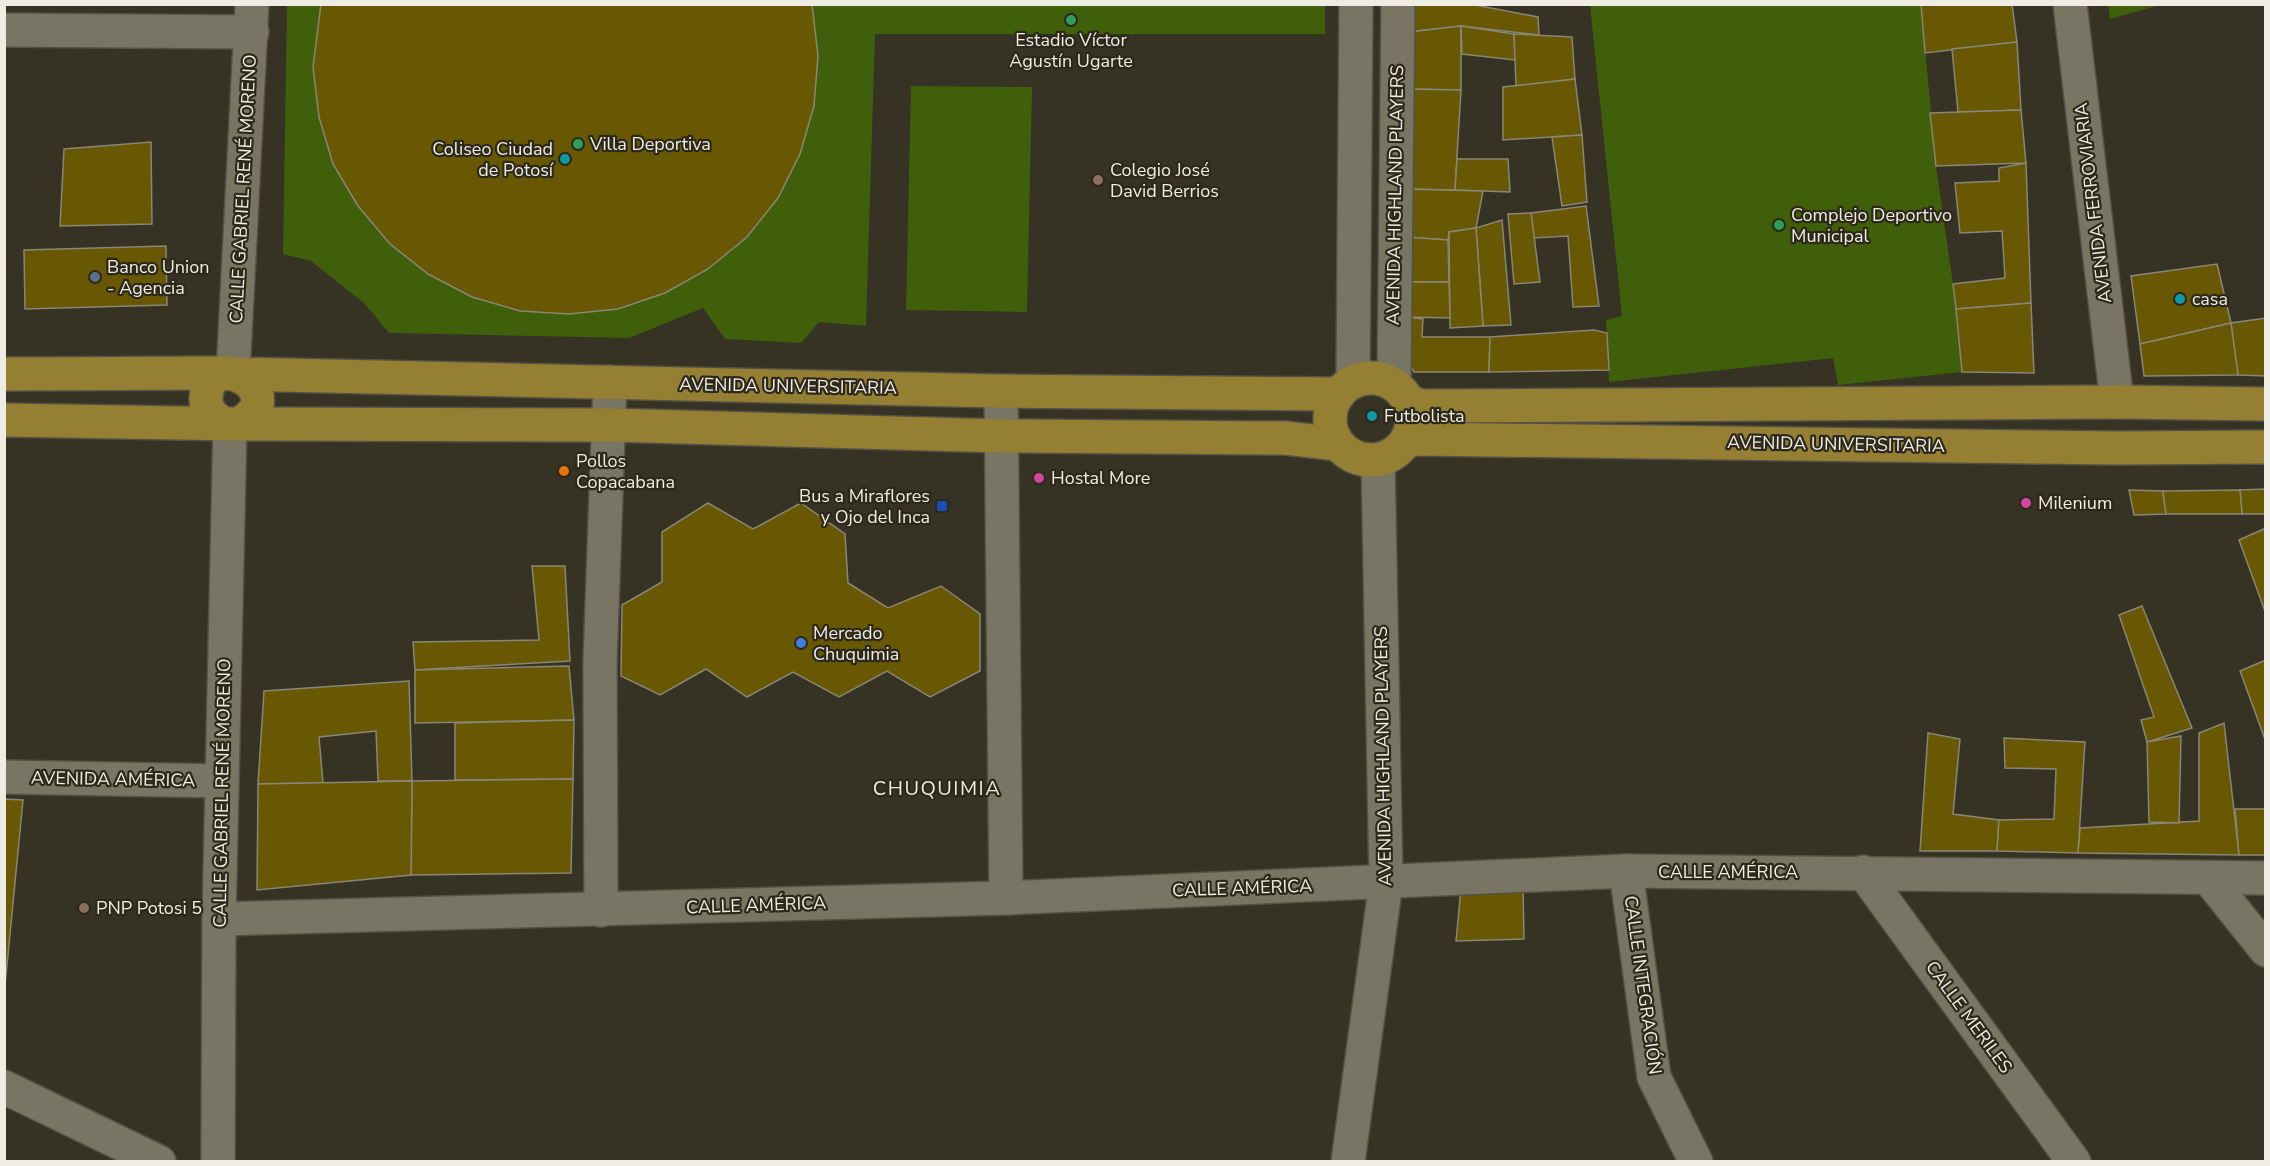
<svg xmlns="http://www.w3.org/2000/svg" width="2270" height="1166" font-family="'Nunito Sans',sans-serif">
  <rect width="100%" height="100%" fill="#363224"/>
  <g fill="#3f5f0a">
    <polygon points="287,5 1325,5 1325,34 875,34 866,326 819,322 801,343 725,339 703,308 629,338 389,333 365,304 311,261 283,254"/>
    <polygon points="1590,5 1921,5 1936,166 1953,284 1962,372 1838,385 1833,358 1609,382 1606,320 1622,316"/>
    <polygon points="2108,5 2108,4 2160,5 2110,19"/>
    <polygon points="911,86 1032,87 1027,312 906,310"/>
  </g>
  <g fill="#685803" stroke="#898675" stroke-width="1.5">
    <polygon points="321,4 812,4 818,56 814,106 800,154 778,198 747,237 708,269 665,293 618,309 569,314 520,311 472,297 428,274 390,244 358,206 333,164 319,117 313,67"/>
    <polygon points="1410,4 1470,4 1538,17 1539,35 1461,26 1409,32"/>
    <polygon points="1921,4 2012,4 2017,42 1925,53"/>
    <polygon points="1461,26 1461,90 1405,89 1409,32"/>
    <polygon points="1461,26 1514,34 1515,60 1462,54"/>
    <polygon points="1514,34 1572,37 1575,79 1516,86"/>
    <polygon points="2017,42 2021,110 1958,112 1952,49"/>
    <polygon points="1575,79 1582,135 1503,140 1503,87"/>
    <polygon points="1405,89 1461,90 1455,190 1405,189"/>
    <polygon points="2021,110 2026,163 1936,166 1930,113"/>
    <polygon points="1582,135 1587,202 1562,206 1552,137"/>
    <polygon points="151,142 152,224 60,226 64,149"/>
    <polygon points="1457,159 1508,159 1510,192 1455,190"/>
    <polygon points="2026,163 2031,303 1956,309 1953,284 2005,278 2002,231 1960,233 1955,183 1999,181 1999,168"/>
    <polygon points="1405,189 1483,191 1476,228 1449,232 1448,240 1406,237"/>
    <polygon points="1586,206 1599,306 1573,307 1568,236 1534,238 1531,213"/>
    <polygon points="1531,213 1540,282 1514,284 1508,214"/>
    <polygon points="1502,220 1511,325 1483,326 1476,228"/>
    <polygon points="1476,228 1483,326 1450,328 1449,232"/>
    <polygon points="1406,237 1448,240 1449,282 1405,282"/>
    <polygon points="166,246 167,305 25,309 24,250"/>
    <polygon points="2217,264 2231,323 2140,344 2131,276"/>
    <polygon points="1405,282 1449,282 1450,318 1407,317"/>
    <polygon points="2031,303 2034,373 1962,372 1956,309"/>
    <polygon points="1407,317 1423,319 1422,337 1490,337 1489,372 1414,372 1402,352"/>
    <polygon points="2266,318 2266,376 2238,375 2231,323"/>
    <polygon points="2231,323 2238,375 2144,376 2140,344"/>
    <polygon points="1594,330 1607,333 1609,370 1489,372 1490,337"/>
    <polygon points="2266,489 2266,514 2242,514 2240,490"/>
    <polygon points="2129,490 2163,491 2166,514 2134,515"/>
    <polygon points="2240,490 2242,514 2166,514 2163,491"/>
    <polygon points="708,503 753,529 801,503 845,534 848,583 888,608 941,586 980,614 980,671 930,697 887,671 839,697 793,672 747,697 706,669 660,695 621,676 622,605 662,582 662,532"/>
    <polygon points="2266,528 2266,614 2239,540"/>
    <polygon points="532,566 565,566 570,661 415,670 413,642 539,640"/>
    <polygon points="2142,606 2192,728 2147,742 2141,720 2154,717 2119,615"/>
    <polygon points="2266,660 2266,742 2240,671"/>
    <polygon points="569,666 574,720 415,723 415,670"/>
    <polygon points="409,681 412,781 378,781 376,731 319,737 323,783 258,784 264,691"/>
    <polygon points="574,720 573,779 455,780 455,723"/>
    <polygon points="2224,723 2239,855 2078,853 2080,828 2199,821 2199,733"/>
    <polygon points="1928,733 1960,739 1953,814 1999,820 1997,851 1920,851"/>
    <polygon points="2181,736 2179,823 2149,822 2147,742"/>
    <polygon points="2004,738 2085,742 2078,853 1997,851 1999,820 2054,819 2056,769 2005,768"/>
    <polygon points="573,779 571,873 411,875 412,781"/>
    <polygon points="412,781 411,875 257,890 258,784"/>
    <polygon points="4,799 23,800 4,996"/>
    <polygon points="2235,809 2266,809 2266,855 2239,855"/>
    <polygon points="1523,886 1524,939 1456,941 1461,888"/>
  </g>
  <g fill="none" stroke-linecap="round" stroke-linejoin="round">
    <g stroke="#535145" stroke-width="36">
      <g id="minor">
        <polyline points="2070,4 2117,402"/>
        <polyline points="4,30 252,32"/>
        <polyline points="233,374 252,4"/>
        <polyline points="1353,382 1356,4"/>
        <polyline points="1394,385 1398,4"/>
        <polyline points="1001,391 1006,898"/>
        <polyline points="4,777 222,781"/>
        <polyline points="1626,871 1654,1077 1696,1162"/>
        <polyline points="1863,872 2074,1162"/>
        <polyline points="2209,879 2266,950"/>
        <polyline points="601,910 600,662 610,382"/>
        <polyline points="219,919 1006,898 1626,871 2266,878"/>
        <polyline points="4,1087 159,1162"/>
        <polyline points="218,1162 219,919 230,424"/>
        <polyline points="1348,1162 1386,882 1378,460"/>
      </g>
    </g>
    <g stroke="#535145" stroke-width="36">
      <g id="major">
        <polyline points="4,374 228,373"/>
        <polyline points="237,374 1001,391 1339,394"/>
        <circle cx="1371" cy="419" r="41"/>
        <polyline points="1408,401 1421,406 2117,402 2266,404"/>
        <path d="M4,420L238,424C295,395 210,343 206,397C205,409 212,416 222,423"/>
        <polyline points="238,424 609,425 1000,436 1285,438 1338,444"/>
        <polyline points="1406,441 1419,439 2117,448 2266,447"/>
      </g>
    </g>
    <use href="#minor" stroke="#787564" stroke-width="33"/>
    <use href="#major" stroke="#947f32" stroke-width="33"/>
  </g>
  <g fill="#2e9e5b" stroke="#2c281a" stroke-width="2">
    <circle cx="1071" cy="20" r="6"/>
    <circle cx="578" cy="144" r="6"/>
    <circle cx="1779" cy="225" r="6"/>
  </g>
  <g fill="#0f9aa8" stroke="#2c281a" stroke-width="2">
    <circle cx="565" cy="159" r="6"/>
    <circle cx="2180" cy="299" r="6"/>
    <circle cx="1372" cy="416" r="6"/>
  </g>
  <g fill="#8d6e63" stroke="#2c281a" stroke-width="2">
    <circle cx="1098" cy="180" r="6"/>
    <circle cx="84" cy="908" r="6"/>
  </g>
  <circle fill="#5c6f8a" stroke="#2c281a" stroke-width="2" cx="95" cy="277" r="6"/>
  <circle fill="#e8710a" stroke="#2c281a" stroke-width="2" cx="564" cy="471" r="6"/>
  <g fill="#d1479c" stroke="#2c281a" stroke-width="2">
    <circle cx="1039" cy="478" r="6"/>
    <circle cx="2026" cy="503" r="6"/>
  </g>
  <rect fill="#1a4fb4" stroke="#2c281a" stroke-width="2" x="936" y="500" width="12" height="12" rx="3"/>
  <circle fill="#3f7fe0" stroke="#2c281a" stroke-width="2" cx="801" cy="643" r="6"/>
  <g text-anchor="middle" stroke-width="4.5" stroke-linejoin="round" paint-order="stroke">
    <g font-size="18" fill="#eeece3" stroke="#2c281a" text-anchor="start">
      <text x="1071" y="46" text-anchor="middle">Estadio Víctor<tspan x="1071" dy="21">Agustín Ugarte</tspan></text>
      <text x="590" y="150">Villa Deportiva</text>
      <text x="553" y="155" text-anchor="end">Coliseo Ciudad<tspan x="553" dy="21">de Potosí</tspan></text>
      <text x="1110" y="176">Colegio José<tspan x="1110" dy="21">David Berrios</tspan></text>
      <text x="1791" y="221">Complejo Deportivo<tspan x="1791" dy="21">Municipal</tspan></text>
      <text x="107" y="273">Banco Union<tspan x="107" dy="21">- Agencia</tspan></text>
      <text x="2192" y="305">casa</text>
      <text x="1384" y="422">Futbolista</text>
      <text x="576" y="467">Pollos<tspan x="576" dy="21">Copacabana</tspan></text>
      <text x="1051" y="484">Hostal More</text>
      <text x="930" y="502" text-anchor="end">Bus a Miraflores<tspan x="930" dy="21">y Ojo del Inca</tspan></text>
      <text x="2038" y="509">Milenium</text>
      <text x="813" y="639">Mercado<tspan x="813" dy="21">Chuquimia</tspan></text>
      <text x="96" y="914">PNP Potosi 5</text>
    </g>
    <g font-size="18" fill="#eeece3" stroke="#2c281a">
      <text transform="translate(243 189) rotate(-87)" y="6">CALLE GABRIEL RENÉ MORENO</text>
      <text transform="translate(1395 195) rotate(-89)" y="6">AVENIDA HIGHLAND PLAYERS</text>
      <text transform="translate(2093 203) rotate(-97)" y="6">AVENIDA FERROVIARIA</text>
      <text transform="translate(788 386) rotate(1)" y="6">AVENIDA UNIVERSITARIA</text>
      <text transform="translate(1836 444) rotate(1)" y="6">AVENIDA UNIVERSITARIA</text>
      <text transform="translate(1383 756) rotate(-91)" y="6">AVENIDA HIGHLAND PLAYERS</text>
      <text transform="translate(113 779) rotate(1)" y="6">AVENIDA AMÉRICA</text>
      <text transform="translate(222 793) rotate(-89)" y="6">CALLE GABRIEL RENÉ MORENO</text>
      <text x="1728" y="878">CALLE AMÉRICA</text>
      <text transform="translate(1242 888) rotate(-2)" y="6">CALLE AMÉRICA</text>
      <text transform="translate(756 905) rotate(-2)" y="6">CALLE AMÉRICA</text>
      <text transform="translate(1643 985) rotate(82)" y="6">CALLE INTEGRACIÓN</text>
      <text transform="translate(1969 1017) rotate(54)" y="6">CALLE MERILES</text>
    </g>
    <g font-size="20" letter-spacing="1.5" fill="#eeece3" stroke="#2c281a">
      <text x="937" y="795">CHUQUIMIA</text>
    </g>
  </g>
  <rect width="2270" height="1166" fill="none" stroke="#eeece3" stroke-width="12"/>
</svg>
